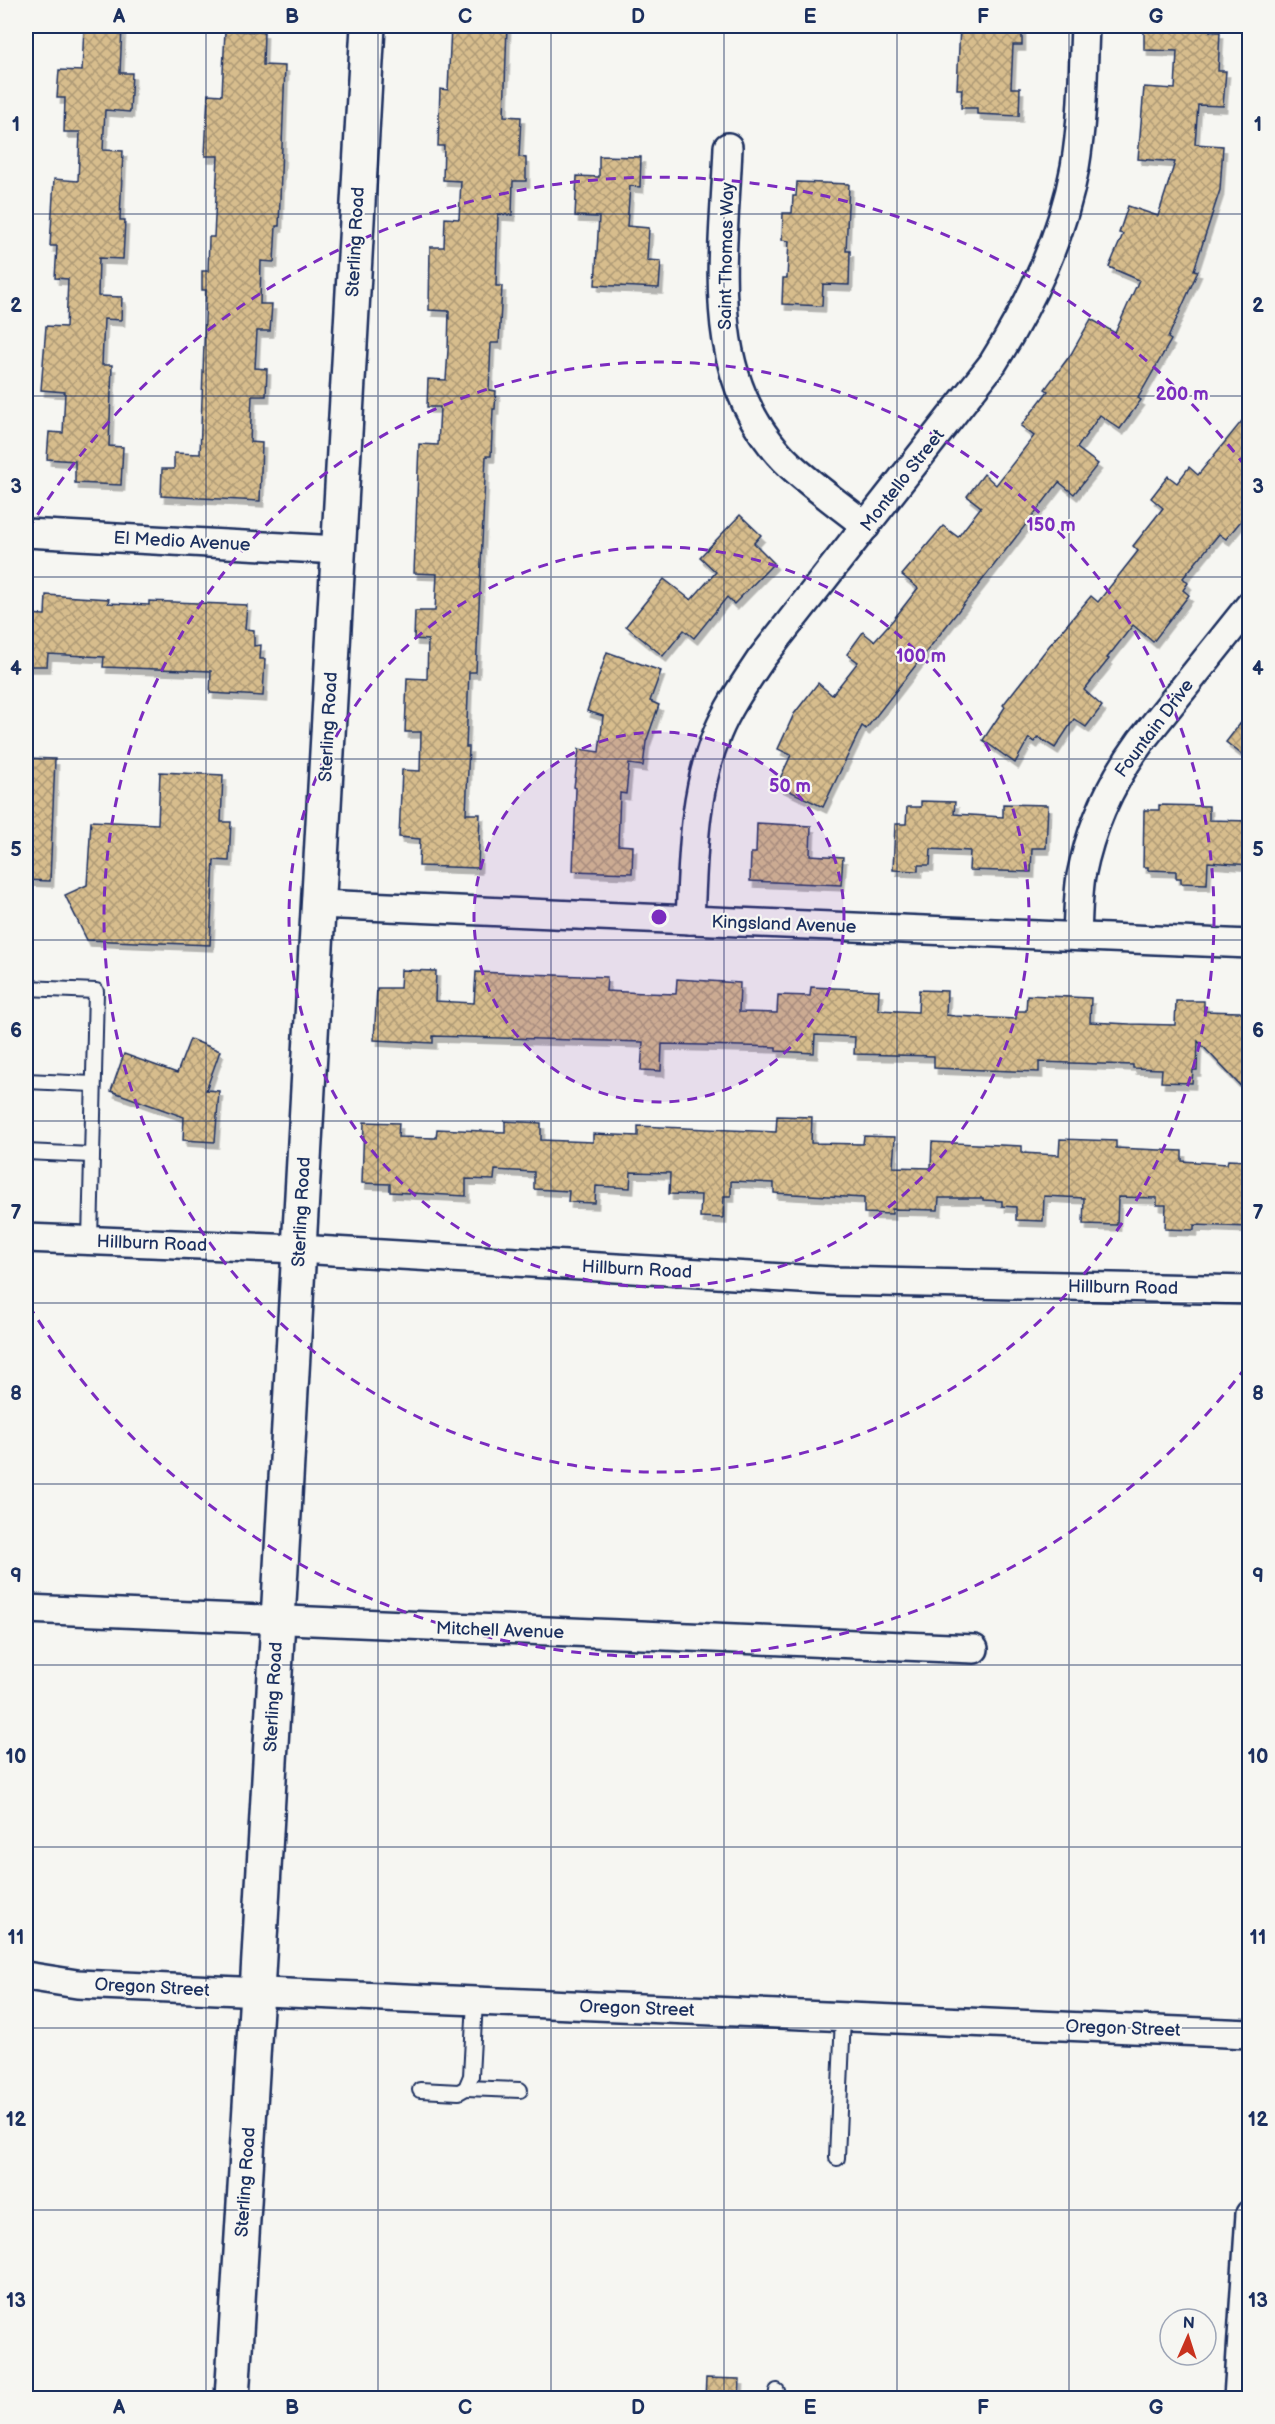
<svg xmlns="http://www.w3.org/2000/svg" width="1275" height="2424" font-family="'Balsamiq Sans',sans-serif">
  <defs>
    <pattern id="building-cross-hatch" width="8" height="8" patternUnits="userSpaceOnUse" patternTransform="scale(1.5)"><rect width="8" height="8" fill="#d7bd8d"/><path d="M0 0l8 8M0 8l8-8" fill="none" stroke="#ae9a76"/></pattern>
    <filter id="shadow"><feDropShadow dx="3.5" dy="6" stdDeviation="0" flood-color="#0004"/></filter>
  </defs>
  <rect width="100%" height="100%" fill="#f6f6f2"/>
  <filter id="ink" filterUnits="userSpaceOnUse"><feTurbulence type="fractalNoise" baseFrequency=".0167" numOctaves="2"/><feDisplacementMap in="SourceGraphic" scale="12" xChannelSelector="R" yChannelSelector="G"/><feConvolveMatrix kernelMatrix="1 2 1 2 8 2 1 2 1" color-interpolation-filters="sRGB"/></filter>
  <g filter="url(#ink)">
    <g fill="url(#building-cross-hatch)" stroke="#1b2f5e" stroke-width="1.5" filter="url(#shadow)">
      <polygon points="84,26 122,26 120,73 132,73 130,112 105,110 103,150 123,151 120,220 125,220 123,259 99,258 98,296 122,297 121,320 104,319 102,365 112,365 109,446 123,447 121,485 75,483 75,461 47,459 49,432 63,433 65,392 41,390 46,326 66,327 68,279 55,278 57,246 50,246 54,179 78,181 80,132 64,132 65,98 57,98 59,70 82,71"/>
      <polygon points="451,26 507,26 504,116 521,117 519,157 526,158 526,181 513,181 512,215 498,214 496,286 502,286 499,343 491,343 489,390 496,391 495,409 493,409 491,456 486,456 476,672 469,672 466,747 469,747 466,814 480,814 478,868 419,866 420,839 399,837 402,770 420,771 421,732 405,732 407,678 427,679 428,640 414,639 415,611 435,611 437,574 414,573 419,444 438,445 440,407 427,407 428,379 446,380 448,350 449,311 429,310 430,247 444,247 445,218 459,219 461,181 443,180 444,146 438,146 440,89 448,90"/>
      <polygon points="960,26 1022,26 1022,45 1013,45 1011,88 1020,88 1019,116 977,114 977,108 961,108 962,89 957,89"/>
      <polygon points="1144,26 1210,26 1210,32 1220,32 1218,71 1226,71 1223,106 1198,105 1195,144 1223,146 1220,190 1194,270 1198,271 1168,338 1171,340 1138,398 1141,400 1120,429 1100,415 1077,448 1098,464 1074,494 1059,482 866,729 862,726 823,807 777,785 791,755 778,749 794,714 818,683 832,695 858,662 847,654 863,632 874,641 893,620 918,588 902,575 943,526 958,537 981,507 967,496 984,474 996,485 1034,436 1021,426 1048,391 1045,389 1071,354 1091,319 1115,333 1139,280 1109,267 1123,234 1119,233 1128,206 1158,216 1175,162 1138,159 1144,87 1175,89 1177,51 1144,50"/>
      <polygon points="225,30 264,32 263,65 285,66 279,226 276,226 274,262 261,261 260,304 272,304 270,331 257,331 255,368 267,369 266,396 252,396 250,442 262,443 260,501 161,496 162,469 174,469 174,453 200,454 206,290 202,290 202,271 208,271 209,237 214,237 218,156 205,156 208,94 222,95"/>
      <polygon points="599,156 641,157 640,187 630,186 627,226 649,228 647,260 661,261 659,288 595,285 599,217 575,216 577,176 599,177"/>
      <polygon points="797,182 849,184 846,251 850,251 849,285 823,284 822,306 782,304 783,278 787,278 789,241 782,240 783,213 792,213 793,196 796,196"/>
      <polygon points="1250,411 1250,510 1226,539 1219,534 1183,578 1188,583 1183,590 1189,595 1153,642 1133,625 1107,658 1109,659 1084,690 1102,706 1086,727 1074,719 1055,748 1038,737 1034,742 1029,738 1015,763 983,740 1005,707 1003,705 1049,646 1091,596 1098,602 1138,551 1133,546 1163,508 1151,498 1168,476 1177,483 1189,467 1198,475"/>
      <polygon points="740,515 761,535 754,543 774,563 734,604 727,597 694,638 684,630 663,656 626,626 664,579 691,600 716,572 700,557"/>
      <polygon points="46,595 109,599 108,603 149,605 149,601 247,605 245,629 254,630 254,646 261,645 260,659 265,659 263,696 210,693 211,671 103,667 104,657 48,654 47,666 26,666 26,614 45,615"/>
      <polygon points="607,652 661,671 650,701 659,705 646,742 643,766 629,764 626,794 620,793 618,845 633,846 632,873 573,871 576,788 574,787 579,749 599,752 603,716 587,711"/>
      <polygon points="1250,711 1250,761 1226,742"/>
      <polygon points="26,758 55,759 50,881 26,880"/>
      <polygon points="160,772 223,775 221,822 231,822 229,861 214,860 210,945 87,940 65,895 87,885 91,821 158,824"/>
      <polygon points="921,801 955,802 954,814 1003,817 1003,804 1048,805 1046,848 1032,848 1031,872 969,870 970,851 931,849 930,865 918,865 918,871 893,870 895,824 906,824 907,807 921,807"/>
      <polygon points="1159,805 1209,806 1209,820 1250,821 1250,865 1208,862 1207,884 1181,883 1181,878 1176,878 1176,871 1148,870 1148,867 1143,867 1144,810 1159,810"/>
      <polygon points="757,823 811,826 810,855 843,857 841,885 750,881 751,853 756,853"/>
      <polygon points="401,970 436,971 435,1001 474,1003 476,972 607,977 606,991 645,993 676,994 677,979 740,983 739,1012 777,1013 778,995 810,996 811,987 879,990 878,1010 918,1012 919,990 947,991 946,1015 955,1016 1016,1019 1016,1011 1026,1011 1027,995 1091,998 1090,1022 1130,1024 1175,1025 1176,1001 1204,1001 1204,1011 1240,1012 1250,1022 1250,1096 1198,1041 1197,1070 1193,1070 1192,1083 1161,1082 1162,1069 1133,1068 1133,1065 1039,1062 1039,1072 934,1068 934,1056 854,1054 855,1037 815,1035 814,1053 776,1051 776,1047 662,1044 661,1071 641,1070 643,1042 433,1036 433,1043 374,1040 377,988 400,988"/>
      <polygon points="190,1039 220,1051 206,1090 219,1091 215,1142 183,1140 184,1117 111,1091 124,1054 177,1073"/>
      <polygon points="777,1116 812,1117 811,1143 863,1144 864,1136 895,1137 893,1167 931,1168 932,1142 1022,1146 1022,1153 1059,1155 1060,1139 1116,1141 1116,1148 1182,1151 1182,1161 1227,1164 1228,1160 1250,1161 1250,1227 1194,1225 1194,1230 1165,1229 1166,1205 1157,1205 1157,1198 1118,1197 1117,1225 1083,1224 1084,1198 1044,1196 1043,1221 1016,1220 1016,1207 1002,1206 1002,1201 983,1200 983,1198 939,1198 938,1210 892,1209 892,1214 864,1213 864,1198 774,1193 774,1183 731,1181 731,1196 724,1196 723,1218 700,1217 701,1195 669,1194 670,1173 631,1172 630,1188 596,1186 595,1203 568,1202 569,1191 534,1189 534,1172 495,1170 494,1180 466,1179 466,1196 390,1192 390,1184 362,1183 364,1122 399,1123 398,1137 436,1138 437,1129 505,1132 505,1121 541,1123 541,1140 593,1142 593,1134 638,1136 638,1126 776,1132"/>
      <polygon points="706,2378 740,2379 739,2398 705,2398"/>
    </g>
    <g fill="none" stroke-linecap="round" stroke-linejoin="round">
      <g stroke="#1b2f5e" stroke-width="18">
        <g id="service">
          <polyline points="26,988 96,991 90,1240"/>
          <polyline points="26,1081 93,1084"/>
          <polyline points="26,1152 91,1155"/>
          <polyline points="466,2088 520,2090"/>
          <polyline points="420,2090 459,2092 466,2088 471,2076 475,2001"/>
          <polyline points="837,2158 843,2016"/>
          <polyline points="776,2398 777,2391"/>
        </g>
      </g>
      <g stroke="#1b2f5e" stroke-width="32">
        <g id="minor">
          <path d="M728,147C724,258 700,380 791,466C814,487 841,506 866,526"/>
          <polyline points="26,533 338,550"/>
          <polyline points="318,904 1250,944"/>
          <path d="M690,920C693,857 693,794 717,734C728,707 745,683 761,659L993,363C1031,302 1062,238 1075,167C1083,120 1083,73 1085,26"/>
          <path d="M1077,936C1078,916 1078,895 1081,876C1091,825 1111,782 1141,741L1250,605"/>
          <polyline points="26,1238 299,1249 833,1281 1250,1290"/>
          <polyline points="26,1609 974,1649"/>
          <polyline points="26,1976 77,1984 1250,2034"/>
          <polyline points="1238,2398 1250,2214"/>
        </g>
      </g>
      <g stroke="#1b2f5e" stroke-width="38">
        <polyline id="tertiary" points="232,2398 257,1992 368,26"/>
      </g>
      <use href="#service" stroke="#f6f6f2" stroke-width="14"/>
      <use href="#minor" stroke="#f6f6f2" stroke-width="27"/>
      <use href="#tertiary" stroke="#f6f6f2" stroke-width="33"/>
    </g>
  </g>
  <path fill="none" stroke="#1b2f5e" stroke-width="1.5" stroke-opacity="0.55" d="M206,26V2398M378,26V2398M551,26V2398M724,26V2398M897,26V2398M1069,26V2398M26,214H1250M26,396H1250M26,577H1250M26,759H1250M26,940H1250M26,1121H1250M26,1303H1250M26,1484H1250M26,1665H1250M26,1847H1250M26,2028H1250M26,2210H1250"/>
  <circle cx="659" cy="917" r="185" fill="#7b2cbf" fill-opacity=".12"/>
  <g fill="none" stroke="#7b2cbf" stroke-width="3" stroke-dasharray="10 8">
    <circle cx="659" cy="917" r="185"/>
    <circle cx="659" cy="917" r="370"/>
    <circle cx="659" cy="917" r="555"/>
    <path d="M1246 1367A740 740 0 0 1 28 1304M28 530A740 740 0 0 1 1246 467"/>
  </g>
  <g text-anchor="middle" stroke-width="4.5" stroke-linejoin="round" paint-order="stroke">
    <g font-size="18" fill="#1b2f5e" stroke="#f6f6f2">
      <text transform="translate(355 242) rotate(-87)" y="6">Sterling Road</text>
      <text transform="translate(726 256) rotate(-89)" y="6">Saint Thomas Way</text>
      <text transform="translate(902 480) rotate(-52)" y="6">Montello Street</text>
      <text transform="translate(182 541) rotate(3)" y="6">El Medio Avenue</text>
      <text transform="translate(328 727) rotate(-87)" y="6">Sterling Road</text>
      <text transform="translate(1154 728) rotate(-53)" y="6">Fountain Drive</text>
      <text transform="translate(784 924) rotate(2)" y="6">Kingsland Avenue</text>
      <text transform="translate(301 1212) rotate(-87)" y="6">Sterling Road</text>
      <text transform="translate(152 1243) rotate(2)" y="6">Hillburn Road</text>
      <text transform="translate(637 1269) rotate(3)" y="6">Hillburn Road</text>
      <text transform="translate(1123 1287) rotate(1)" y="6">Hillburn Road</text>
      <text transform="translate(500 1630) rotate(2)" y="6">Mitchell Avenue</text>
      <text transform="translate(273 1697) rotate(-87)" y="6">Sterling Road</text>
      <text transform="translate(152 1987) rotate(3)" y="6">Oregon Street</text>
      <text transform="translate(637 2008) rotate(2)" y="6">Oregon Street</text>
      <text transform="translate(1123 2028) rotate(2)" y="6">Oregon Street</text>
      <text transform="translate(245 2182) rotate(-86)" y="6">Sterling Road</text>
    </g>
  </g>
  <circle cx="659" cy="917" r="9" fill="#7b2cbf" stroke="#f6f6f2" stroke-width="3"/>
  <g font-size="18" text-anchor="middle" font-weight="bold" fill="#7b2cbf" stroke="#f6f6f2" stroke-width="4.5" stroke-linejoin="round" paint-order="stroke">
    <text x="1182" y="400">200 m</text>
    <text x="1051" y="531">150 m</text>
    <text x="921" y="662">100 m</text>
    <text x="790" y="792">50 m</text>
  </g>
  <rect width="1275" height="2424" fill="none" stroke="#f6f6f2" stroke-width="66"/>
  <g transform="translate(1188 2337) rotate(3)"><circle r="28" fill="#f6f6f2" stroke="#9ea6b7" stroke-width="1.5"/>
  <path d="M0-4.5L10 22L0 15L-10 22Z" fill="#c8321e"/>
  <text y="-9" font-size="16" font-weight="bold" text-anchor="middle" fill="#1b2f5e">N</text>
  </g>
  <rect x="33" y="33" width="1209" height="2358" fill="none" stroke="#1b2f5e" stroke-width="2"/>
  <g font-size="20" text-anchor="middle" font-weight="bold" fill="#1b2f5e">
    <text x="119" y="23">A</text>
    <text x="292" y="23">B</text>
    <text x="465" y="23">C</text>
    <text x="638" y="23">D</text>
    <text x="810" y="23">E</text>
    <text x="983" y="23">F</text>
    <text x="1156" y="23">G</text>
    <text x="16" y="131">1</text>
    <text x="1258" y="131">1</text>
    <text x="16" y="312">2</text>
    <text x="1258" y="312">2</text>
    <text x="16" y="493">3</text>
    <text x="1258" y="493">3</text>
    <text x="16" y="675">4</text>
    <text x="1258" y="675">4</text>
    <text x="16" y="856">5</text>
    <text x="1258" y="856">5</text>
    <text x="16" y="1037">6</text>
    <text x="1258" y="1037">6</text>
    <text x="16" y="1219">7</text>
    <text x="1258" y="1219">7</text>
    <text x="16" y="1400">8</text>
    <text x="1258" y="1400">8</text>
    <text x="16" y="1582">9</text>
    <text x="1258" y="1582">9</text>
    <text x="16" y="1763">10</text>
    <text x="1258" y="1763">10</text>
    <text x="16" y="1944">11</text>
    <text x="1258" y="1944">11</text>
    <text x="16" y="2126">12</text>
    <text x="1258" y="2126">12</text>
    <text x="16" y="2307">13</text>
    <text x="1258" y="2307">13</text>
    <text x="119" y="2414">A</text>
    <text x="292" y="2414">B</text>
    <text x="465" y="2414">C</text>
    <text x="638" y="2414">D</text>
    <text x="810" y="2414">E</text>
    <text x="983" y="2414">F</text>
    <text x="1156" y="2414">G</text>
  </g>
</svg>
